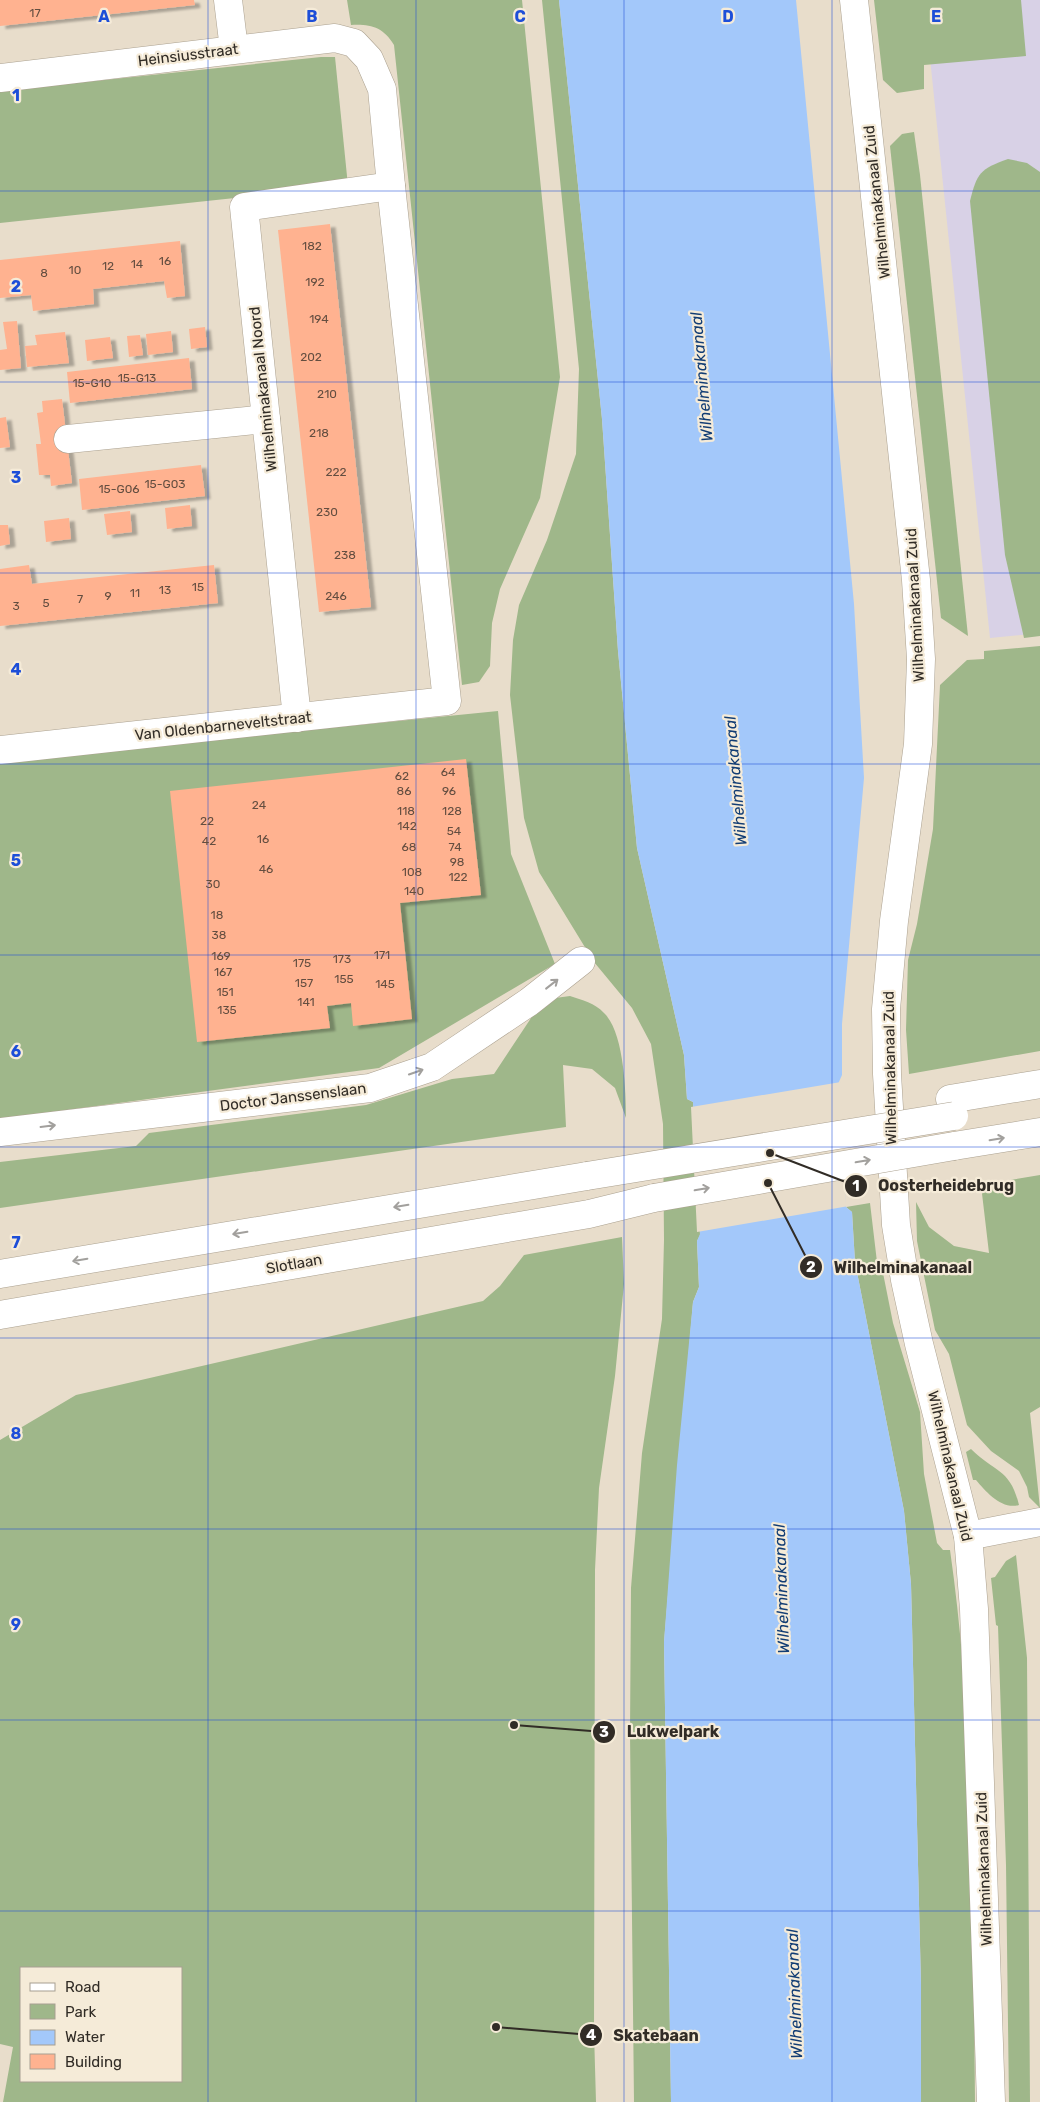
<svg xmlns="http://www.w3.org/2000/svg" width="1040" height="2102" font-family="Rubik,sans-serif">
  <defs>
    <filter id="shadow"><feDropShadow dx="5.5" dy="3" stdDeviation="1" flood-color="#0004"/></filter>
  </defs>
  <rect width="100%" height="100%" fill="#e8ddcb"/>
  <polygon fill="#d8d1e6" points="924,0 1040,0 1040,633 990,638"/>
  <g fill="#9fb78a" fill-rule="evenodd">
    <path d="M347,0H522L560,377L540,498L500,589L492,623L490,666L479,682L462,685L394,45C383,27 371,24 351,25Z"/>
    <polygon points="542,0 559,0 602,419 618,651 637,848 684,1055 687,1099 693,1102 700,1235 697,1241 699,1287 693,1302 664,1642 671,2102 634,2102 630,1733 631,1588 642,1453 662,1319 664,1240 663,1124 651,1044 632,1008 594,962 539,872 524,818 510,695 513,640 519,605 547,540 576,454 579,369"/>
    <polygon points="874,0 1021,0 1026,56 924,65 924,89 897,93 883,80"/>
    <polygon points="321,57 335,57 348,186 0,223 0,91"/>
    <polygon points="914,132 920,175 968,636 941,618 890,146 902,134"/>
    <path d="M1008,159L1027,163L1040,172V636L1024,638L1005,555L970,201C977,173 980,169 1008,159Z"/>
    <polygon points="1040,646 1040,1051 909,1074 906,1030 908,960 917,924 933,829 940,685 967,660 984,659 984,651"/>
    <polygon points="498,711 511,854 555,964 379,1068 0,1119 0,761"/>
    <path d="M570,996C582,1000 595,1003 604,1013C624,1032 626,1091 626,1118L615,1088L592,1069L563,1065L566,1127L0,1208V1162L136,1146L149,1133L366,1105L452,1079L494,1074L537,1009L548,999Z"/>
    <polygon points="1040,1175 1040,1407 1030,1413 1040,1508 1029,1497 1027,1487 1019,1471 991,1451 967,1425 949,1354 935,1330 917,1241 916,1202 929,1227 954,1246 989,1253 981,1185"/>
    <path d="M870,1203L877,1262L881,1263L893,1323L920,1412L924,1474L937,1543L943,1550H950C976,1732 973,1918 975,2102H921V1984L911,1584L904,1511L855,1262L852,1212L846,1207Z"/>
    <path d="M622,1237L624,1284L615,1376L599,1488L595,1570L594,2032L596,2102H3L13,2047L0,2044V1440L76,1395L483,1301L500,1286L524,1255ZM181,1968V2081H21V1968Z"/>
    <path d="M971,1449C995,1473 1010,1468 1019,1505C1002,1510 986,1492 976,1480H973L966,1452Z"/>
    <polygon points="1016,1555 1027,1658 1030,2102 1009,2102 1006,1865 998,1626 996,1625 991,1578 995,1577 1006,1561"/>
  </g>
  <polygon fill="#a3c8fa" points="559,0 796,0 854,604 864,778 842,1024 842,1075 838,1084 846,1207 852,1212 855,1262 904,1511 911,1584 921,1984 921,2102 671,2102 664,1642 677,1465 693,1302 699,1287 697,1241 700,1234 693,1102 687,1099 684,1055 637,848 618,651 602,419"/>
  <polygon fill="#e8ddcb" points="841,1082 846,1203 849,1206 697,1232 691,1107"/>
  <g fill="#ffb290" filter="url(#shadow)">
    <polygon points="0,0 194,0 195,5 0,26"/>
    <polygon points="330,224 371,607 319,612 278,230"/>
    <polygon points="180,241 185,296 167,298 164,281 93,289 94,304 33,311 31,295 0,298 0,260"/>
    <polygon points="17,321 21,368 0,370 0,350 7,349 3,322"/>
    <polygon points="205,327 207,347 191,349 189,329"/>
    <polygon points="171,331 173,352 148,355 146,334"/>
    <polygon points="65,332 69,363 27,367 25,346 37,345 35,335"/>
    <polygon points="140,335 143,355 129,357 127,336"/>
    <polygon points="110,337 113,358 87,361 85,340"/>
    <polygon points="189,358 192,389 70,403 67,372"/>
    <polygon points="62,399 72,483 51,486 50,475 39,475 36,444 41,444 37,413 43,412 42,401"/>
    <polygon points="6,417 10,447 0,448 0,418"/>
    <polygon points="201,465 205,496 82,510 79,479"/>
    <polygon points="190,505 192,526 167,529 165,508"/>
    <polygon points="130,511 132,532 107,535 104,514"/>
    <polygon points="69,518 71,539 46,542 44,521"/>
    <polygon points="0,525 8,525 10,544 0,546"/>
    <polygon points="29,565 32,584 214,565 218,603 0,626 0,569"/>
    <polygon points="466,759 481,895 400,903 412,1019 353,1026 351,1003 327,1006 330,1028 197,1042 170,791"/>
  </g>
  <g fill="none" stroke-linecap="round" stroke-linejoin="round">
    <g stroke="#aba190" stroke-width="29">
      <g id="minor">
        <polyline points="228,0 234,49"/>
        <polyline points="854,0 916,580 921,659 918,744 894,921 886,1009 887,1074 896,1225 905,1280 919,1344 968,1536 974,1609 991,2102"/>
        <polyline points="0,78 335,38 354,43 369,59 382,89 391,186 447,701 0,750"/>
        <polyline points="68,439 266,419"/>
        <polyline points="297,718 244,207 391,186"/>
        <polyline points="950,1099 1040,1084"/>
        <polyline points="0,1132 370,1088 432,1067 529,1002 581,961"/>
        <polyline points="954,1146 1040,1132"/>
        <polyline points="0,1274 587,1176"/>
        <polyline points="0,1315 589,1214 654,1198"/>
        <polyline points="968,1536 1040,1522"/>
      </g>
    </g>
    <use href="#minor" stroke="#fff" stroke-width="28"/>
    <g stroke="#aba190" stroke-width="29" stroke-linecap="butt">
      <g id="minor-bridge">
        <polyline points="587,1176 954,1116"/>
        <polyline points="654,1198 954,1146"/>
      </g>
    </g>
    <use href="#minor-bridge" stroke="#fff" stroke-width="28"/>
  </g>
  <defs><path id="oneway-shaft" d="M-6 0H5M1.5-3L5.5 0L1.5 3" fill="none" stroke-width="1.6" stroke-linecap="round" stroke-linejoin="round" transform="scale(1.25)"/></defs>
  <g stroke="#a2a09d">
    <use href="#oneway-shaft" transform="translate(552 984) rotate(-38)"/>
    <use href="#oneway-shaft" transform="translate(416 1072) rotate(-19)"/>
    <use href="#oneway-shaft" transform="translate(48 1126) rotate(-7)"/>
    <use href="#oneway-shaft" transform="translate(997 1139) rotate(-9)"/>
    <use href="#oneway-shaft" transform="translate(863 1161) rotate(-10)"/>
    <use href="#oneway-shaft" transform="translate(702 1189) rotate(-10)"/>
    <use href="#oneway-shaft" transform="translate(401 1206) rotate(171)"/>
    <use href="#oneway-shaft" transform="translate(240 1233) rotate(171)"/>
    <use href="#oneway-shaft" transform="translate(80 1260) rotate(170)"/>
  </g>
  <path fill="none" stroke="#1d4ed8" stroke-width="1" stroke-opacity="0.55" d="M208,0V2102M416,0V2102M624,0V2102M832,0V2102M0,191H1040M0,382H1040M0,573H1040M0,764H1040M0,955H1040M0,1147H1040M0,1338H1040M0,1529H1040M0,1720H1040M0,1911H1040"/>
  <g text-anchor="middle" stroke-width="4.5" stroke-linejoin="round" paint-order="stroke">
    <g font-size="12" fill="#644e40">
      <text x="35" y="17">17</text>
      <text x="312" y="250">182</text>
      <text x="165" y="265">16</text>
      <text x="137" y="268">14</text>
      <text x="108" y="270">12</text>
      <text x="75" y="274">10</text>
      <text x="44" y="277">8</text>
      <text x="315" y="286">192</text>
      <text x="319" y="323">194</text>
      <text x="311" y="361">202</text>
      <text x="137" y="382">15-G13</text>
      <text x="92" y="387">15-G10</text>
      <text x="327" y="398">210</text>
      <text x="319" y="437">218</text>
      <text x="336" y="476">222</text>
      <text x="165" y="488">15-G03</text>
      <text x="119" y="493">15-G06</text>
      <text x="327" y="516">230</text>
      <text x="345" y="559">238</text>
      <text x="198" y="591">15</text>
      <text x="165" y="594">13</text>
      <text x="135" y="597">11</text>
      <text x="108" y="600">9</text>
      <text x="336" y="600">246</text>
      <text x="80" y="603">7</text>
      <text x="46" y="607">5</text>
      <text x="16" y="610">3</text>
      <text x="448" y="776">64</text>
      <text x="402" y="780">62</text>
      <text x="404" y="795">86</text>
      <text x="449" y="795">96</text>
      <text x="259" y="809">24</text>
      <text x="406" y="815">118</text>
      <text x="452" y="815">128</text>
      <text x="207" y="825">22</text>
      <text x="407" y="830">142</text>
      <text x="454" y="835">54</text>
      <text x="263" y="843">16</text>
      <text x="209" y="845">42</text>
      <text x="409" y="851">68</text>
      <text x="455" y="851">74</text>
      <text x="457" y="866">98</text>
      <text x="266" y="873">46</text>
      <text x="412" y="876">108</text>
      <text x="458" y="881">122</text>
      <text x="213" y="888">30</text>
      <text x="414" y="895">140</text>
      <text x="217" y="919">18</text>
      <text x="219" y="939">38</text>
      <text x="382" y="959">171</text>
      <text x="221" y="960">169</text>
      <text x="342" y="963">173</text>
      <text x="302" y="967">175</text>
      <text x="223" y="976">167</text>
      <text x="344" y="983">155</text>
      <text x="304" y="987">157</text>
      <text x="385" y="988">145</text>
      <text x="225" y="996">151</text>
      <text x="306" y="1006">141</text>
      <text x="227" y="1014">135</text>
    </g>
    <g font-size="15" fill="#312c26" stroke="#f5ebd8">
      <text transform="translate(188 55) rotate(-7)" y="5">Heinsiusstraat</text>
      <text transform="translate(877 202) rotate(-96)" y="5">Wilhelminakanaal Zuid</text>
      <text transform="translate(263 389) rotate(-96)" y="5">Wilhelminakanaal Noord</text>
      <text transform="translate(915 605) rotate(-93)" y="5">Wilhelminakanaal Zuid</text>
      <text transform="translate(223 726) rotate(-6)" y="5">Van Oldenbarneveltstraat</text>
      <text transform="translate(890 1068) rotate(-91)" y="5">Wilhelminakanaal Zuid</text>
      <text transform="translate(293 1097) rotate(-7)" y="5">Doctor Janssenslaan</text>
      <text transform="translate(294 1264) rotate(-10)" y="5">Slotlaan</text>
      <text transform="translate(950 1466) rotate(77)" y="5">Wilhelminakanaal Zuid</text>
      <text transform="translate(984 1869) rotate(-92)" y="5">Wilhelminakanaal Zuid</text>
    </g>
    <g font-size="16" font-style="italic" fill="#123d74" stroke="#f5ebd8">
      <text transform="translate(701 377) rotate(-95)" y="6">Wilhelminakanaal</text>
      <text transform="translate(735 781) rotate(-95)" y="6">Wilhelminakanaal</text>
      <text transform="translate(781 1589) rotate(-92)" y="6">Wilhelminakanaal</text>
      <text transform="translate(794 1994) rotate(-92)" y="6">Wilhelminakanaal</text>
    </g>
  </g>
  <g font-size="16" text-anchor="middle" font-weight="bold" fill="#1d4ed8" stroke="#f5ebd8" stroke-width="4.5" stroke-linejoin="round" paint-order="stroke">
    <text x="104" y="22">A</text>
    <text x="312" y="22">B</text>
    <text x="520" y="22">C</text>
    <text x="728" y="22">D</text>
    <text x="936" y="22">E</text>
    <text x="16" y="101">1</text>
    <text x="16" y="292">2</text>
    <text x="16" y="483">3</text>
    <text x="16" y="675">4</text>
    <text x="16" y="866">5</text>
    <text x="16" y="1057">6</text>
    <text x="16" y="1248">7</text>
    <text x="16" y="1439">8</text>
    <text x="16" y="1630">9</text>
  </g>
  <path fill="none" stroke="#312c26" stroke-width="2" d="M770 1153L856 1186M768 1183L811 1267M514 1725L604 1732M496 2027L591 2035"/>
  <g fill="#312c26" stroke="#f5ebd8" stroke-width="2">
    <circle cx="770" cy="1153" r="5"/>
    <circle cx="768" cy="1183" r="5"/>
    <circle cx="514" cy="1725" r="5"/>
    <circle cx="496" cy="2027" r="5"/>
    <circle cx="856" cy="1186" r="12"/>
    <circle cx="811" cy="1267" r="12"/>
    <circle cx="604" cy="1732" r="12"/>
    <circle cx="591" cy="2035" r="12"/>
  </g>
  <g font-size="15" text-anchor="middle" font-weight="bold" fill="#fff">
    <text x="856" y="1191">1</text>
    <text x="811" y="1272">2</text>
    <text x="604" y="1737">3</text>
    <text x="591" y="2040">4</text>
  </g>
  <g font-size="16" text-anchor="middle" font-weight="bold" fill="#312c26" stroke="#f5ebd8" stroke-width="4.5" stroke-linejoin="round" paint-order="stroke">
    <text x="946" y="1191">Oosterheidebrug</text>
    <text x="903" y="1273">Wilhelminakanaal</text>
    <text x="673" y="1737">Lukwelpark</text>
    <text x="656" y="2041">Skatebaan</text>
  </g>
  <rect x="20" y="1967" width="162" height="115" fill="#f5ebd8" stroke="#a79f91"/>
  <rect x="30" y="1983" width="25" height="8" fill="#ffffff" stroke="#a79f91"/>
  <text x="65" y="1992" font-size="15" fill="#312c26">Road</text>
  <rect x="30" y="2004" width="25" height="15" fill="#9fb78a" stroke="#a79f91"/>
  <text x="65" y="2017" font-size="15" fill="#312c26">Park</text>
  <rect x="30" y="2030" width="25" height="15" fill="#a3c8fa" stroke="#a79f91"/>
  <text x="65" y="2042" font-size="15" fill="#312c26">Water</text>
  <rect x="30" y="2054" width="25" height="15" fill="#ffb290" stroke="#a79f91"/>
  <text x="65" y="2067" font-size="15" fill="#312c26">Building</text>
</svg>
